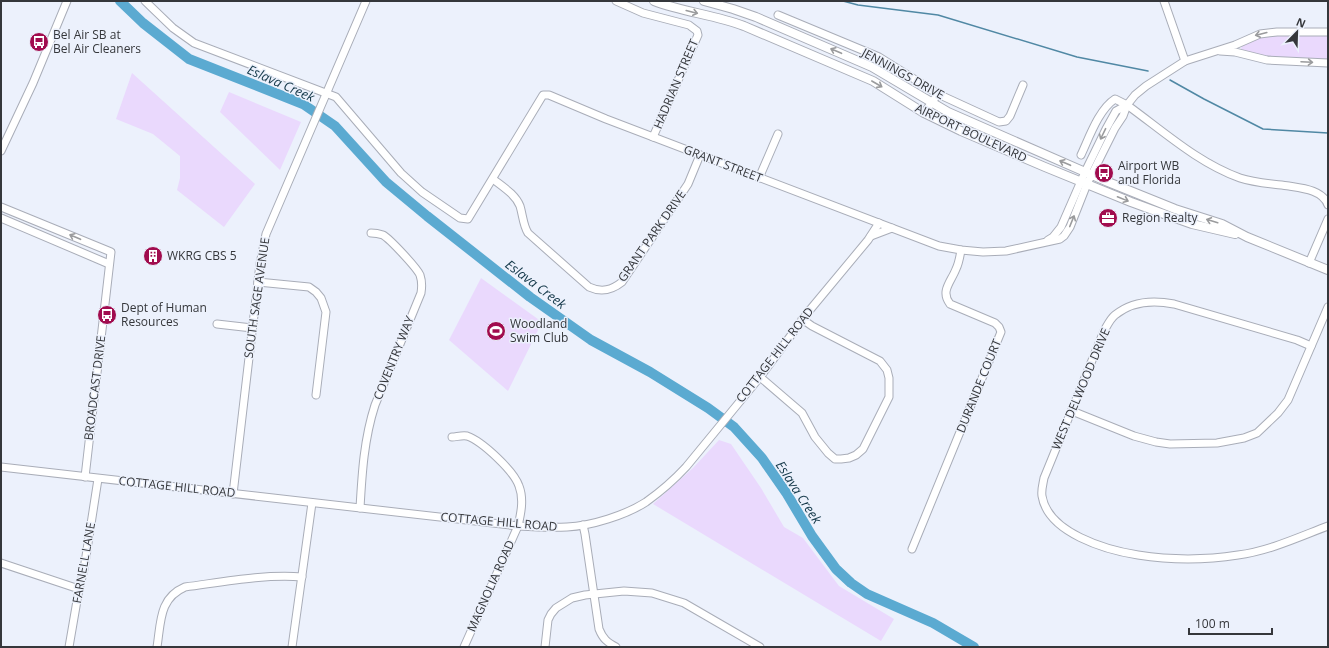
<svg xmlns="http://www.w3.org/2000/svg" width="1329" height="648" font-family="'Open Sans',sans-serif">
  <rect width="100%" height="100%" fill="#ecf1fc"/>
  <g fill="#ead9fd">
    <polygon points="1328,34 1328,59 1273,58 1243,51 1241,49 1243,43 1268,35"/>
    <polygon points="132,73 255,184 224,227 177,190 180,178 180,156 153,134 116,119"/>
    <polygon points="229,92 301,122 280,170 220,112"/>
    <polygon points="481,278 542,322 508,391 449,340"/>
    <polygon points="719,440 731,444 761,488 784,527 803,538 839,586 894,619 881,641 653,504 693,468"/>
  </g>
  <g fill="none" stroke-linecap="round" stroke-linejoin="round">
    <g stroke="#5088a4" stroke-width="1.5">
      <polyline points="843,1 858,5 938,15 1077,57 1148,71"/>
      <polyline points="1170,80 1204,99 1263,129 1328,133"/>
    </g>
    <polyline stroke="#5baad1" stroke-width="10" points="120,1 143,23 189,59 303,104 335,126 386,182 427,216 530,297 591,340 650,372 708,408 734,427 762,458 787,494 812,536 836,569 851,583 867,594 933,623 974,647"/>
    <g stroke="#a9adb8" stroke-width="9">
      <g id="minor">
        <polyline points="145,1 173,28 194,43 336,97 401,173 422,192 460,218 468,219 543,95 549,95 606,119 939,246 961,250 983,252 1006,251 1060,239 1064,236 1070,227 1087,184 1115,128 1123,116 1127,105 1135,95 1146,86 1185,61 1235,45 1260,34 1277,32 1328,32"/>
        <polyline points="616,1 643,13 689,25 697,31 698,35 653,137"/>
        <polyline points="1164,1 1185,61"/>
        <polyline points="778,15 879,57 938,94 999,122 1006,121 1010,116 1023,85"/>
        <polyline points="1220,51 1235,52 1267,60 1328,63"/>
        <polyline points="924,113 938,94"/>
        <polyline points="1,151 33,83 67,1"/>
        <path d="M1081,155C1089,138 1099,109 1115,99L1127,105C1163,131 1198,163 1240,178C1255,183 1273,184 1289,186C1302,188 1323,190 1328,205"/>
        <polyline points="759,178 778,134"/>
        <path d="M493,179C503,187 515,194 520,206C523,216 523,225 528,233L589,287C602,293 612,290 622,282L688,184L700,155"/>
        <polyline points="1,207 111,252 85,477"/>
        <polyline points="1,218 109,264"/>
        <polyline points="871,236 892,228"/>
        <polyline points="1048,240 1053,237 1061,227 1085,172 1106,129 1116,111 1127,105"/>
        <polyline points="1309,263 1328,219"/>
        <polyline points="258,282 309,287 316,292 321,298 326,312 316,395"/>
        <polyline points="217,324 252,328"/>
        <path d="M1311,346L1297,340L1174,304C1154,300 1132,301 1115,315C1110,319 1107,326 1104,331L1044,478C1043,484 1041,490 1042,496C1048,533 1106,550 1138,555C1170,560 1206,560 1238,555C1269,551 1299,537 1328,526"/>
        <polyline points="760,377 802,413 815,437 828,453 835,459 841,459 849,458 856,455 863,449 889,397 889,378 887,370 880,361 812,326 802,319"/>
        <polyline points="1072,411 1134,436 1156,442 1170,444 1217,443 1244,438 1257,433 1278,413 1288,400 1328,307"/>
        <path d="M452,437C456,437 462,435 467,436C482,441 514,471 519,486C524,499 521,513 518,526L464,647"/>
        <path d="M1,467L518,526C534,527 551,528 567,527C591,526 626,515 646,502C660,492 674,480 686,467L760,377L809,311L868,240L879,223"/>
        <polyline points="233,494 260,264 266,234 366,1"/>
        <path d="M360,508C362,473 364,439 375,405L421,293C422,287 422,281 420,275C417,268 390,239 383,235C380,234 375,233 371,233"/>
        <path d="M583,525L585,534L599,629C603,639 607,642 616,647"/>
        <path d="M912,549L1001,332L999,327L995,323L950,304C940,291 951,282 956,269C959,263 960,256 961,250"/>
        <polyline points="1,563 79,589"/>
        <polyline points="69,647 79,589 84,569 98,479"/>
        <path d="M157,647C161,622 159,598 185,587C223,582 264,574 302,577"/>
        <polyline points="292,647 312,503"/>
        <polyline points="545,647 548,620 551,614 556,608 572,598 585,595 624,591 652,593 684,603 760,647"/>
      </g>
    </g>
    <g stroke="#a9adb8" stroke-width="10">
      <g id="major">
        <path d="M654,1C683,12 715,15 744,26L873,81L924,113L961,131L1045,167L1131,202L1161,213L1192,224L1235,234"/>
        <polyline points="704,1 733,9 756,17 872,67 948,112 1108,182 1175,209 1222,224 1247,237 1328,270"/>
      </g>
    </g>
    <use href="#minor" stroke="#fff" stroke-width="7"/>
    <use href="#major" stroke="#fff" stroke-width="8"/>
  </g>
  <defs><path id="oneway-shaft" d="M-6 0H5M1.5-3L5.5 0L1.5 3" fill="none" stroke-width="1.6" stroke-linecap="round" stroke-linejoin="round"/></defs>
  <g stroke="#9a9b9d">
    <use href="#oneway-shaft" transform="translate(692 12) rotate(14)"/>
    <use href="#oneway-shaft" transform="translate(1261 34) rotate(166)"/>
    <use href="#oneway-shaft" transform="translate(836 51) rotate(-157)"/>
    <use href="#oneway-shaft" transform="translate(1307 62) rotate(3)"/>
    <use href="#oneway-shaft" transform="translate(877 84) rotate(30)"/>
    <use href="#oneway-shaft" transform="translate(1103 134) rotate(116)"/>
    <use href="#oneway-shaft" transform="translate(1065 163) rotate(-157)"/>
    <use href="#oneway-shaft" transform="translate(1123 199) rotate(22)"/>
    <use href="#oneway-shaft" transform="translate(1072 221) rotate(-68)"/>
    <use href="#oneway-shaft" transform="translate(1212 221) rotate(-163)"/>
    <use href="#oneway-shaft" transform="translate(75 237) rotate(-157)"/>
  </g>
  <defs>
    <g id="bus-disc" transform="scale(1)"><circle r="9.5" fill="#a10c4e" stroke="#ecf1fc"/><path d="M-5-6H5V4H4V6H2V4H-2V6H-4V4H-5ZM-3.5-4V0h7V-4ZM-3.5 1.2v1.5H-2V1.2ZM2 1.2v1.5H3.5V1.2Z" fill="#fff"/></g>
    <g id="office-disc" transform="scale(1)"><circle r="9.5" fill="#a10c4e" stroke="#ecf1fc"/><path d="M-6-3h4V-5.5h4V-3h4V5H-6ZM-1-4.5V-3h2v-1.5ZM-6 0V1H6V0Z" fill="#fff"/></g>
    <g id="building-disc" transform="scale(1)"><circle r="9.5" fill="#a10c4e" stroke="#ecf1fc"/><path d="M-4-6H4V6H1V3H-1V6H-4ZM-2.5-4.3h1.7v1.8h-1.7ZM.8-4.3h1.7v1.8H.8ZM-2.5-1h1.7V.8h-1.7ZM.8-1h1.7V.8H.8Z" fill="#fff"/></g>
    <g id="stadium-disc" transform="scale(1)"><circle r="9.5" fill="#a10c4e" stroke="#ecf1fc"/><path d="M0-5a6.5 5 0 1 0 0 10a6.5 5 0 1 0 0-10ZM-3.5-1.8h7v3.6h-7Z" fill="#fff"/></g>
  </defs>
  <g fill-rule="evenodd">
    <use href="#bus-disc" x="39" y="42"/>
    <use href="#bus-disc" x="1104" y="173"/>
    <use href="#office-disc" x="1108" y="218"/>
    <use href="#building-disc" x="153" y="256"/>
    <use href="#bus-disc" x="107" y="315"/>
    <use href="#stadium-disc" x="496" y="331"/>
  </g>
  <g text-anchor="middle" stroke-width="3" stroke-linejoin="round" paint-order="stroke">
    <g font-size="12" fill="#35373b" stroke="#ecf1fc" text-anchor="start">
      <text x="53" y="39">Bel Air SB at<tspan x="53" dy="14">Bel Air Cleaners</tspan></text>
      <text x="1118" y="170">Airport WB<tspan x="1118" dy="14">and Florida</tspan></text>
      <text x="1122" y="222">Region Realty</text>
      <text x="167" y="260">WKRG CBS 5</text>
      <text x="121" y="312">Dept of Human<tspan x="121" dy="14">Resources</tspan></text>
      <text x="510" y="328">Woodland<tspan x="510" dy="14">Swim Club</tspan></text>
    </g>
    <g font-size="12" fill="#35373b" stroke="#ecf1fc">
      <text transform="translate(903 74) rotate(29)" y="4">JENNINGS DRIVE</text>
      <text transform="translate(676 84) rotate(-67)" y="4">HADRIAN STREET</text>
      <text transform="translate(971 133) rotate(25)" y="4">AIRPORT BOULEVARD</text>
      <text transform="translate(723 164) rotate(21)" y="4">GRANT STREET</text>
      <text transform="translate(652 236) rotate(-55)" y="4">GRANT PARK DRIVE</text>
      <text transform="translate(257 298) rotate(-82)" y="4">SOUTH SAGE AVENUE</text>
      <text transform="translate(775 355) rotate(-52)" y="4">COTTAGE HILL ROAD</text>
      <text transform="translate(394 358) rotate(-68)" y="4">COVENTRY WAY</text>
      <text transform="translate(979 386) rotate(-68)" y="4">DURANDE COURT</text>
      <text transform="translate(95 388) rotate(-83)" y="4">BROADCAST DRIVE</text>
      <text transform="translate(1081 389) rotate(-67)" y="4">WEST DELWOOD DRIVE</text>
      <text transform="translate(177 487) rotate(6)" y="4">COTTAGE HILL ROAD</text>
      <text transform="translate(499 522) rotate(5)" y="4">COTTAGE HILL ROAD</text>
      <text transform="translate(84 563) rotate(-80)" y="4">FARNELL LANE</text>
      <text transform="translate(491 586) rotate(-66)" y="4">MAGNOLIA ROAD</text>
    </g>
    <g font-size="13" font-style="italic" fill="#143849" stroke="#ecf1fc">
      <text transform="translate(281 83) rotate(24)" y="5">Eslava Creek</text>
      <text transform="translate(536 284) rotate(37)" y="5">Eslava Creek</text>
      <text transform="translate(799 492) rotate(57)" y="5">Eslava Creek</text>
    </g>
  </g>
  <rect width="1329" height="648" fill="none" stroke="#35373b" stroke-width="4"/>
  <g transform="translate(1297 32) rotate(23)" stroke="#ecf1fc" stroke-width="3" paint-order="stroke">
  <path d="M0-3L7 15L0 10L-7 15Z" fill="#35373b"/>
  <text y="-6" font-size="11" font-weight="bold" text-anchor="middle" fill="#35373b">N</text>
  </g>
  <path d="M1189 628v6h83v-6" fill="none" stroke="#35373b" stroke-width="2"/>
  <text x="1195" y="628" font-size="12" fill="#35373b" stroke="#ecf1fc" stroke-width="3" paint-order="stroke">100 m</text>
</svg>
